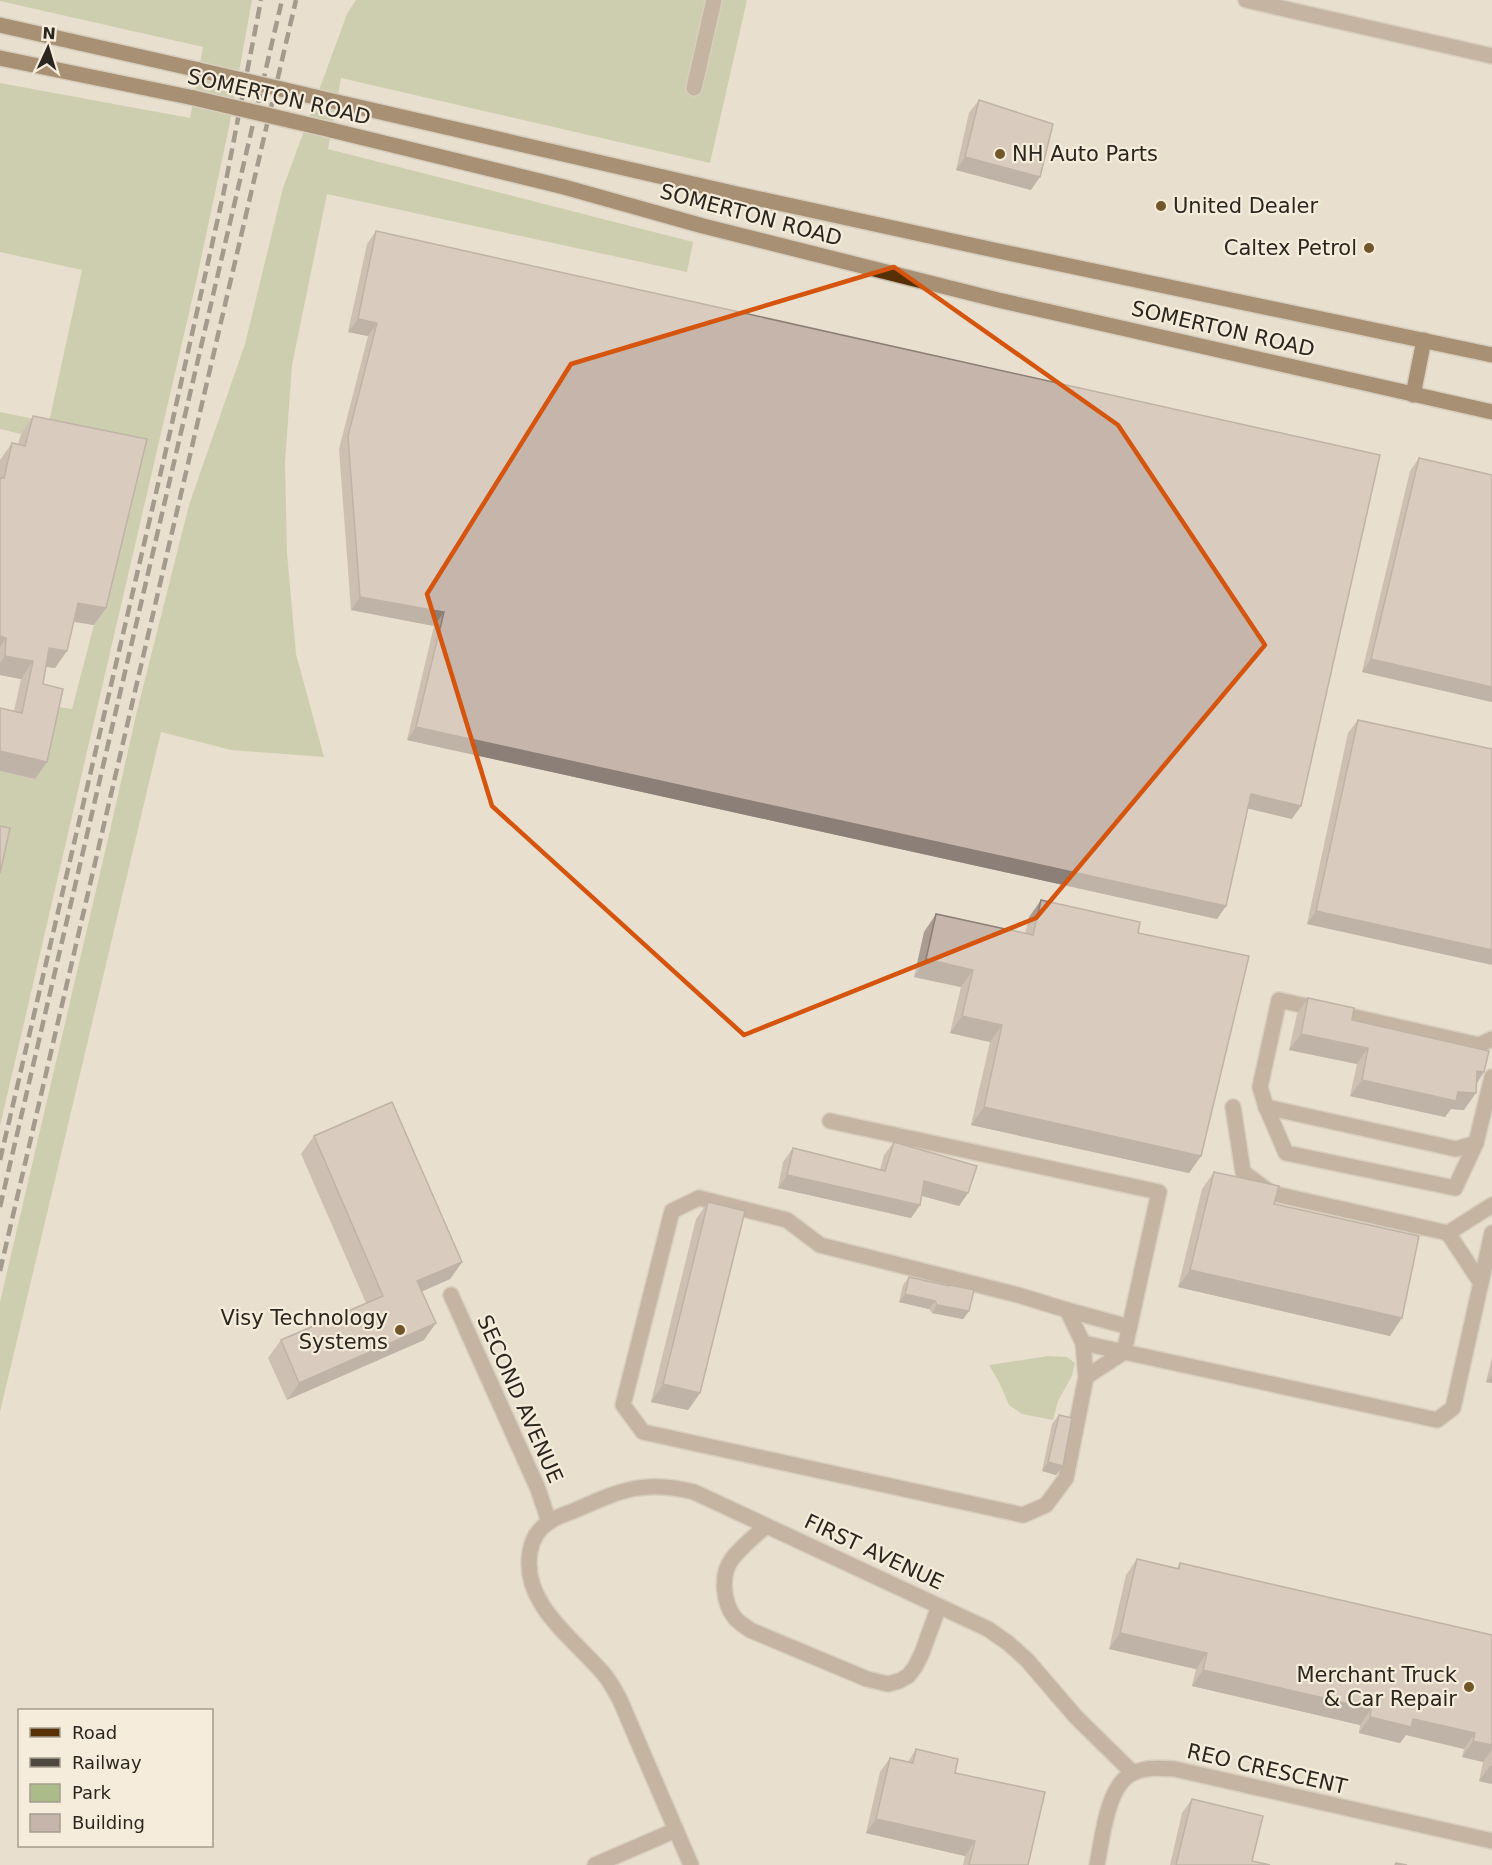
<svg xmlns="http://www.w3.org/2000/svg" width="1492" height="1865" font-family="'DejaVu Sans',sans-serif">
  <rect width="100%" height="100%" fill="#e9dfce"/>
  <g fill="#abbb89">
    <polygon points="0,0 252,0 229,127 195,287 0,1126 0,771 35,779 51,706 72,709 94,625 21,434 0,429 0,412 49,422 82,270 0,252 0,83 190,118 203,47 0,1"/>
    <polygon points="356,0 747,0 710,163 341,78 328,149 693,242 687,272 327,194 292,365 285,462 287,553 296,654 324,757 231,750 161,732 0,1412 0,1302 111,826 137,711 189,505 245,344 283,188 347,14"/>
    <polygon points="1048,1356 1067,1357 1075,1363 1072,1376 1058,1401 1053,1420 1022,1414 1009,1405 1000,1384 989,1365"/>
  </g>
  <g fill="none" stroke-linecap="round" stroke-linejoin="round">
    <g stroke="#c3baab" stroke-width="18">
      <g id="minor">
        <polyline points="1246,0 1492,56"/>
        <polyline points="694,88 714,0"/>
        <polyline points="1492,1039 1479,1045 1279,1000 1260,1087 1266,1107 1456,1149 1476,1143 1492,1077"/>
        <polyline points="1233,1107 1243,1172 1271,1193 1448,1233 1492,1205"/>
        <polyline points="1266,1107 1286,1153 1455,1188 1476,1143"/>
        <polyline points="830,1121 1159,1192 1124,1352 1083,1343"/>
        <polyline points="1448,1233 1481,1283"/>
        <polyline points="451,1295 538,1489 549,1522"/>
        <polyline points="1067,1310 1129,1327"/>
        <polyline points="1086,1377 1083,1343 1067,1310 1018,1295 820,1245 787,1220 699,1198 672,1211 623,1405 643,1432 1023,1515 1046,1505 1066,1478 1086,1377 1124,1352 1437,1420 1453,1408 1492,1233"/>
        <path d="M766,1526C755,1536 741,1547 732,1559C720,1575 723,1603 735,1618C739,1623 745,1626 750,1630L867,1679L888,1684L899,1681L908,1676L915,1667L922,1653L939,1606"/>
        <polyline points="595,1865 676,1830"/>
        <path d="M691,1865L620,1700C615,1691 610,1681 603,1673C573,1638 521,1603 530,1552C532,1540 538,1529 549,1522C557,1516 569,1513 578,1509C623,1489 645,1480 694,1492L988,1629L1008,1643L1027,1660L1076,1717L1133,1773"/>
        <path d="M1097,1865C1102,1840 1107,1784 1133,1773C1146,1767 1161,1768 1175,1769L1492,1841"/>
      </g>
    </g>
    <g stroke="#c3baab" stroke-width="18">
      <g id="major">
        <polyline points="0,25 199,70"/>
        <polyline points="0,58 194,98"/>
        <polyline points="337,102 737,194 994,250 1492,355"/>
        <polyline points="331,130 564,187 703,226 998,300 1492,412"/>
        <polyline points="1413,395 1424,340"/>
      </g>
    </g>
    <use href="#minor" stroke="#97806c" stroke-width="15"/>
    <use href="#major" stroke="#573105" stroke-width="15"/>
    <g stroke="#4e4940" stroke-width="4.5" stroke-dasharray="12 6" stroke-linecap="butt">
      <polyline points="0,1160 166,450 224,191 261,0"/>
      <polyline points="0,1207 282,0"/>
      <polyline points="0,1271 296,0"/>
    </g>
    <g stroke="#c3baab" stroke-width="18" stroke-linecap="butt">
      <g id="major-bridge">
        <polyline points="199,70 337,102"/>
        <polyline points="194,98 331,130"/>
      </g>
    </g>
    <use href="#major-bridge" stroke="#573105" stroke-width="15"/>
  </g>
  <g fill="#aa9c92">
    <polygon points="979,100 1031,190 956,170 969,113"/>
    <polygon points="376,231 1292,819 1248,808 1226,906 1217,919 407,740 434,626 351,610 339,449 368,336 348,332 367,244"/>
    <polygon points="33,416 94,625 74,622 55,668 46,667 43,684 35,779 14,711 21,679 0,675 0,460 12,443 18,444 21,434"/>
    <polygon points="1419,458 1492,702 1362,672 1410,471"/>
    <polygon points="1358,720 1492,749 1307,924 1348,733"/>
    <polygon points="1041,900 1138,933 1201,1156 1189,1173 971,1125 990,1042 950,1033 961,987 914,977 924,932 936,914 1025,934 1029,917"/>
    <polygon points="1308,998 1476,1084 1464,1110 1451,1109 1445,1117 1350,1096 1357,1064 1289,1050 1297,1014"/>
    <polygon points="314,1136 462,1262 450,1279 422,1291 424,1340 287,1400 268,1358 281,1340 366,1303 301,1154"/>
    <polygon points="894,1142 968,1193 959,1206 922,1196 920,1205 911,1218 778,1188 783,1162 793,1148 880,1170 884,1155"/>
    <polygon points="1214,1172 1274,1204 1390,1336 1178,1287 1202,1189"/>
    <polygon points="708,1202 700,1393 688,1410 651,1402 696,1219"/>
    <polygon points="909,1277 949,1286 950,1285 969,1311 963,1319 932,1313 929,1309 899,1302 903,1285"/>
    <polygon points="1492,1357 1492,1383 1486,1382"/>
    <polygon points="1059,1415 1063,1466 1056,1475 1042,1471 1052,1424"/>
    <polygon points="1137,1559 1177,1568 1180,1563 1492,1635 1492,1784 1479,1781 1483,1762 1462,1757 1464,1749 1406,1735 1400,1743 1359,1733 1360,1725 1192,1686 1196,1669 1109,1649 1126,1575"/>
    <polygon points="916,1749 955,1773 1028,1865 963,1865 965,1856 866,1833 880,1772 890,1758 908,1762"/>
    <polygon points="1192,1799 1252,1861 1270,1865 1170,1865 1182,1813"/>
  </g>
  <g fill="#8b7f77">
    <polygon points="965,157 1040,177 1031,190 956,170"/>
    <polygon points="358,319 377,323 368,336 348,332"/>
    <polygon points="360,597 444,612 434,626 351,610"/>
    <polygon points="78,603 106,608 94,625 66,620"/>
    <polygon points="0,636 6,638 0,647"/>
    <polygon points="49,648 67,651 55,668 37,665"/>
    <polygon points="5,656 33,661 21,679 0,675 0,663"/>
    <polygon points="1371,659 1492,687 1492,702 1362,672"/>
    <polygon points="416,727 1226,906 1217,919 407,740"/>
    <polygon points="0,751 47,762 35,779 0,771"/>
    <polygon points="1251,794 1301,806 1292,819 1242,807"/>
    <polygon points="1316,911 1492,950 1492,965 1307,924"/>
    <polygon points="926,959 973,970 961,987 914,977"/>
    <polygon points="962,1016 1002,1025 990,1042 950,1033"/>
    <polygon points="1301,1034 1368,1048 1357,1064 1289,1050"/>
    <polygon points="1477,1071 1484,1072 1473,1089"/>
    <polygon points="1362,1080 1458,1092 1476,1093 1464,1110 1451,1109 1445,1117 1350,1096"/>
    <polygon points="984,1107 1201,1156 1189,1173 971,1125"/>
    <polygon points="787,1175 920,1205 911,1218 778,1188"/>
    <polygon points="924,1181 968,1193 959,1206 915,1194"/>
    <polygon points="462,1262 450,1279 405,1299 417,1281"/>
    <polygon points="1190,1270 1402,1318 1390,1336 1178,1287"/>
    <polygon points="905,1294 935,1301 929,1309 899,1302"/>
    <polygon points="937,1305 969,1311 963,1319 932,1313"/>
    <polygon points="436,1323 424,1340 287,1400 299,1383"/>
    <polygon points="1492,1374 1492,1383 1486,1382"/>
    <polygon points="663,1384 700,1393 688,1410 651,1402"/>
    <polygon points="1048,1462 1063,1466 1056,1475 1042,1471"/>
    <polygon points="1120,1633 1207,1653 1196,1669 1109,1649"/>
    <polygon points="1203,1670 1371,1709 1360,1725 1192,1686"/>
    <polygon points="1370,1717 1413,1719 1475,1733 1464,1749 1406,1735 1400,1743 1359,1733"/>
    <polygon points="1473,1741 1492,1745 1492,1749 1483,1762 1462,1757"/>
    <polygon points="1490,1766 1492,1766 1492,1784 1479,1781"/>
    <polygon points="876,1819 975,1841 965,1856 866,1833"/>
  </g>
  <g fill="#c6b5aa" stroke="#8b7f77" stroke-width="1.5">
    <polygon points="979,100 1053,124 1040,177 965,157"/>
    <polygon points="376,231 1380,455 1301,806 1251,794 1226,906 416,727 444,612 360,597 348,436 377,323 358,319"/>
    <polygon points="33,416 147,439 106,608 78,603 67,651 49,648 43,684 63,689 47,762 0,751 0,708 22,713 33,661 5,656 6,638 0,636 0,478 4,478 12,443 25,446"/>
    <polygon points="1419,458 1492,475 1492,687 1371,659"/>
    <polygon points="1358,720 1492,749 1492,950 1316,911"/>
    <polygon points="0,826 10,828 0,873"/>
    <polygon points="1041,900 1140,922 1138,933 1249,956 1201,1156 984,1107 1002,1025 962,1016 973,970 926,959 936,914 1033,935"/>
    <polygon points="1308,998 1354,1008 1352,1020 1489,1051 1484,1072 1477,1071 1476,1093 1458,1092 1456,1101 1362,1080 1368,1048 1301,1034"/>
    <polygon points="392,1102 462,1262 417,1281 436,1323 299,1383 281,1340 383,1296 314,1136"/>
    <polygon points="894,1142 977,1166 968,1193 924,1181 920,1205 787,1175 793,1148 885,1171"/>
    <polygon points="1214,1172 1279,1186 1274,1204 1419,1236 1402,1318 1190,1270"/>
    <polygon points="708,1202 745,1211 700,1393 663,1384"/>
    <polygon points="909,1277 949,1286 950,1285 974,1290 969,1311 937,1305 935,1301 905,1294"/>
    <polygon points="1059,1415 1072,1418 1063,1466 1048,1462"/>
    <polygon points="1137,1559 1179,1569 1180,1563 1492,1635 1492,1745 1473,1741 1475,1733 1413,1719 1411,1727 1370,1717 1371,1709 1203,1670 1207,1653 1120,1633"/>
    <polygon points="916,1749 958,1759 955,1773 1045,1792 1028,1865 969,1865 975,1841 876,1819 890,1758 913,1763"/>
    <polygon points="1192,1799 1263,1816 1252,1861 1270,1865 1176,1865"/>
    <polygon points="1396,1863 1407,1865 1395,1865"/>
  </g>
  <path d="M0 0H1492V1865H0ZM894,267L1118,425L1265,645L1036,918L744,1035L492,806L427,594L571,364Z" fill="#e9dfce" fill-opacity=".55" fill-rule="evenodd"/>
  <path fill="none" stroke="#d5540e" stroke-width="4.5" stroke-linejoin="round" d="M894,267L1118,425L1265,645L1036,918L744,1035L492,806L427,594L571,364Z"/>
  <g fill="#705628" stroke="#f6ecdb" stroke-width="2">
    <circle cx="1000" cy="154" r="6"/>
    <circle cx="1161" cy="206" r="6"/>
    <circle cx="1369" cy="248" r="6"/>
    <circle cx="400" cy="1330" r="6"/>
    <circle cx="1469" cy="1687" r="6"/>
  </g>
  <g text-anchor="middle" stroke-width="4.5" stroke-linejoin="round" paint-order="stroke">
    <g font-size="21" fill="#2b2720" stroke="#f6ecdb">
      <text transform="translate(279 97) rotate(13)" y="7">SOMERTON ROAD</text>
      <text transform="translate(751 215) rotate(15)" y="7">SOMERTON ROAD</text>
      <text transform="translate(1223 329) rotate(13)" y="7">SOMERTON ROAD</text>
      <text transform="translate(520 1399) rotate(66)" y="7">SECOND AVENUE</text>
      <text transform="translate(874 1552) rotate(25)" y="7">FIRST AVENUE</text>
      <text transform="translate(1267 1769) rotate(13)" y="7">REO CRESCENT</text>
    </g>
    <g font-size="21" fill="#2b2720" stroke="#f6ecdb" text-anchor="end">
      <text x="1012" y="161" text-anchor="start">NH Auto Parts</text>
      <text x="1173" y="213" text-anchor="start">United Dealer</text>
      <text x="1357" y="255">Caltex Petrol</text>
      <text x="388" y="1325">Visy Technology<tspan x="388" dy="24">Systems</tspan></text>
      <text x="1457" y="1682">Merchant Truck<tspan x="1457" dy="24">&amp; Car Repair</tspan></text>
    </g>
  </g>
  <rect x="18" y="1709" width="195" height="138" fill="#f6ecdb" stroke="#a59d90" stroke-width="1.5"/>
  <rect x="30" y="1728" width="30" height="9" fill="#573105" stroke="#a59d90" stroke-width="1.5"/>
  <text x="72" y="1739" font-size="18" fill="#2b2720">Road</text>
  <rect x="30" y="1758" width="30" height="9" fill="#4e4940" stroke="#a59d90" stroke-width="1.5"/>
  <text x="72" y="1769" font-size="18" fill="#2b2720">Railway</text>
  <rect x="30" y="1784" width="30" height="18" fill="#abbb89" stroke="#a59d90" stroke-width="1.5"/>
  <text x="72" y="1799" font-size="18" fill="#2b2720">Park</text>
  <rect x="30" y="1814" width="30" height="18" fill="#c6b5aa" stroke="#a59d90" stroke-width="1.5"/>
  <text x="72" y="1829" font-size="18" fill="#2b2720">Building</text>
  <g transform="translate(48 48) rotate(4)" stroke="#f6ecdb" stroke-width="4.5" paint-order="stroke">
  <path d="M0-4.5L10 22L0 15L-10 22Z" fill="#2b2720"/>
  <text y="-9" font-size="16" font-weight="bold" text-anchor="middle" fill="#2b2720">N</text>
  </g>
</svg>
